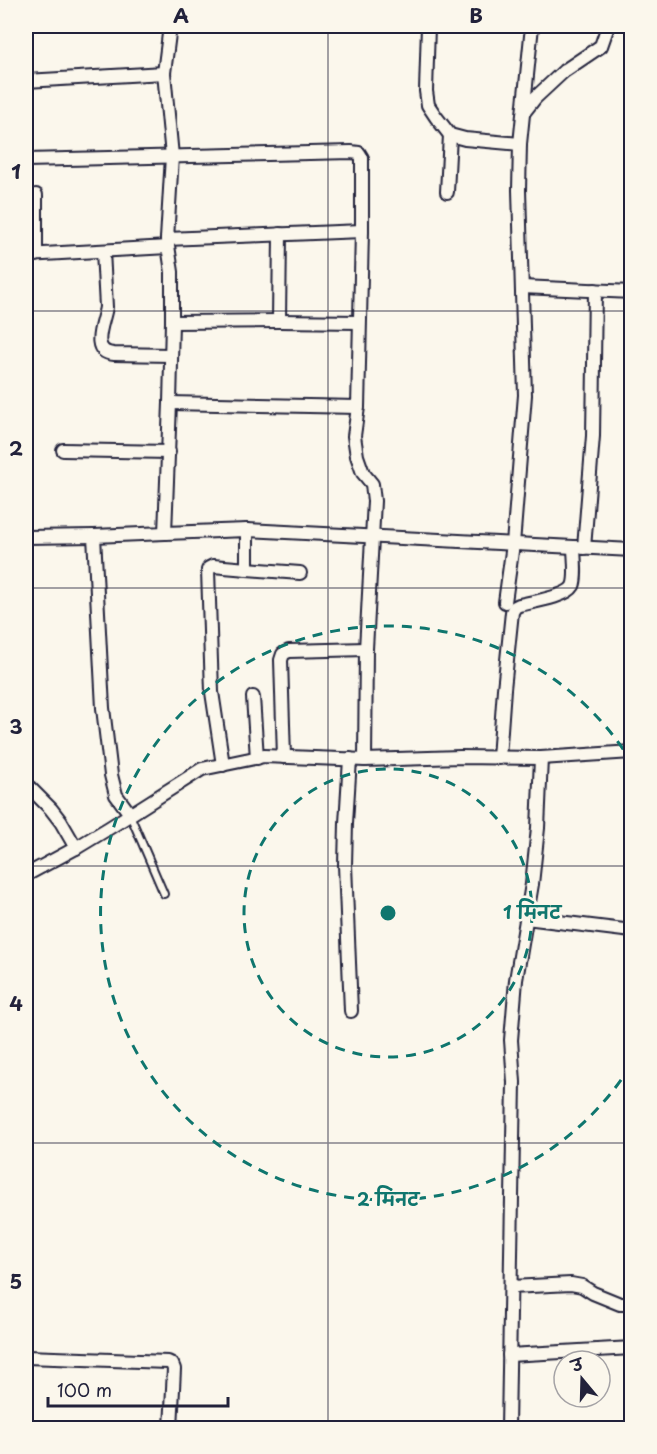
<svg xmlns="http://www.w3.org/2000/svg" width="657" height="1454" font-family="'Playpen Sans','Playpen Sans Deva',sans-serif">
  <rect width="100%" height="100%" fill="#fbf7ec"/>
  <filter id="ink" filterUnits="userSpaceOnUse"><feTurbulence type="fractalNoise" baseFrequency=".0167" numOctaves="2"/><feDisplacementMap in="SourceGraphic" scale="12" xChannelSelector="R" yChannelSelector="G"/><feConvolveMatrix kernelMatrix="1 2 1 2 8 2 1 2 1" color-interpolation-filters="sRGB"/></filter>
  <g filter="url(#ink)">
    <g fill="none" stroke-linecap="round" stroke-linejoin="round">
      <g stroke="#22223b" stroke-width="10">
        <polyline id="lane" points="130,815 164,894"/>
      </g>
      <g stroke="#22223b" stroke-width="16">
        <g id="street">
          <polyline points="428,26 426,91 428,105 436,117 450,135 465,139 520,144"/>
          <polyline points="26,81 164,73"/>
          <polyline points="524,112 535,98 564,71 601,46 608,26"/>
          <polyline points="26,160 351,152 359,153 362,158 362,231 358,407 170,403"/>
          <polyline points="447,192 450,135"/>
          <polyline points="167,239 362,231"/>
          <path d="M103,251L106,307C104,322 88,352 114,354L171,355"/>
          <polyline points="26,255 168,247"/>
          <polyline points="36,255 36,195"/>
          <polyline points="522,287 632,292"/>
          <polyline points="279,321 280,234"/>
          <polyline points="172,322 279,321 359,322"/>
          <polyline points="358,407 354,436 357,456 363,473 372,484 374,501 366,649 365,760"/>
          <polyline points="63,450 169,452"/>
          <polyline points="247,530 632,550"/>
          <polyline points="165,533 247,530 247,569 213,566 209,568 208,570 212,692 223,765"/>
          <polyline points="26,537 94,536"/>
          <polyline points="584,548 593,436 595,290"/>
          <polyline points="247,569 300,573"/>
          <polyline points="505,602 513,544 525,395 519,190 520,144 532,26"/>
          <polyline points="253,697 257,758"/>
          <polyline points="284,757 281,660 283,654 289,651 366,649"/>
          <path d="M499,758L504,689L512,612L515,607L519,605C531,602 567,597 573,586C577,578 574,556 574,547"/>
          <polyline points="350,759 346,823 345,865 351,1011"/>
          <polyline points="26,784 51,809 61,822 76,848"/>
          <polyline points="130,814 116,795 111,775 103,708 94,536 165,533 170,403 172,322 172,272 167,239 172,156 164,73 170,26"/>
          <polyline points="26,875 76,848 109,828 202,769 264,756 365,760 460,757 541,758 632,752"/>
          <polyline points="526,918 632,931"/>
          <polyline points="511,1287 571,1284 582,1286 593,1293 620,1304 632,1304"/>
          <polyline points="509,1355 632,1348"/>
          <polyline points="26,1357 168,1362 172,1364 174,1369 171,1428"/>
          <polyline points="508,1428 514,1082 511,1040 516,980 532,884 538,828 541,758"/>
        </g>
      </g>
      <use href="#lane" stroke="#fbf7ec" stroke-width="6"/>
      <use href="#street" stroke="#fbf7ec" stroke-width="12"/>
    </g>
  </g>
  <path fill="none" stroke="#22223b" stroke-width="1.5" stroke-opacity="0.55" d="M328,26V1428M26,311H632M26,588H632M26,866H632M26,1143H632"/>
  <g fill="none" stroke="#0f766e" stroke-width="3" stroke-dasharray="10 8">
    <circle cx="388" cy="913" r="144"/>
    <path d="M631 1065A287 287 0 1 1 631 761"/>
  </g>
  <circle cx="388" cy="913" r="9" fill="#0f766e" stroke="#fbf7ec" stroke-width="3"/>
  <g font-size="18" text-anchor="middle" font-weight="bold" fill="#0f766e" stroke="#fbf7ec" stroke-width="5" stroke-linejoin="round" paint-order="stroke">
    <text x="532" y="919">1 मिनट</text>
    <text x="388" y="1206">2 मिनट</text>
  </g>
  <rect width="657" height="1454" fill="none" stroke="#fbf7ec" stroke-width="66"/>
  <g transform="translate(582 1379) rotate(341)"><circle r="28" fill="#fbf7ec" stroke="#a4a2a5" stroke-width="1.5"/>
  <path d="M0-4.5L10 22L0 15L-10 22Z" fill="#22223b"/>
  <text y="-9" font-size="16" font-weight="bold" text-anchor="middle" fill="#22223b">उ</text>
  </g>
  <path d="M48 1397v9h180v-9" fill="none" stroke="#22223b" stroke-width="3"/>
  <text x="57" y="1397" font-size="18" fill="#22223b" stroke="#fbf7ec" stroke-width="4.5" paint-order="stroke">100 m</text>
  <rect x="33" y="33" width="591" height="1388" fill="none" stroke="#22223b" stroke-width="2"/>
  <g font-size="20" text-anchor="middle" font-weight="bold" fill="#22223b">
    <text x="181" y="23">A</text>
    <text x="476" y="23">B</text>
    <text x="16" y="179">1</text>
    <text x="16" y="456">2</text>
    <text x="16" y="734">3</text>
    <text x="16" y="1011">4</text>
    <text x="16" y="1289">5</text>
  </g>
</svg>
